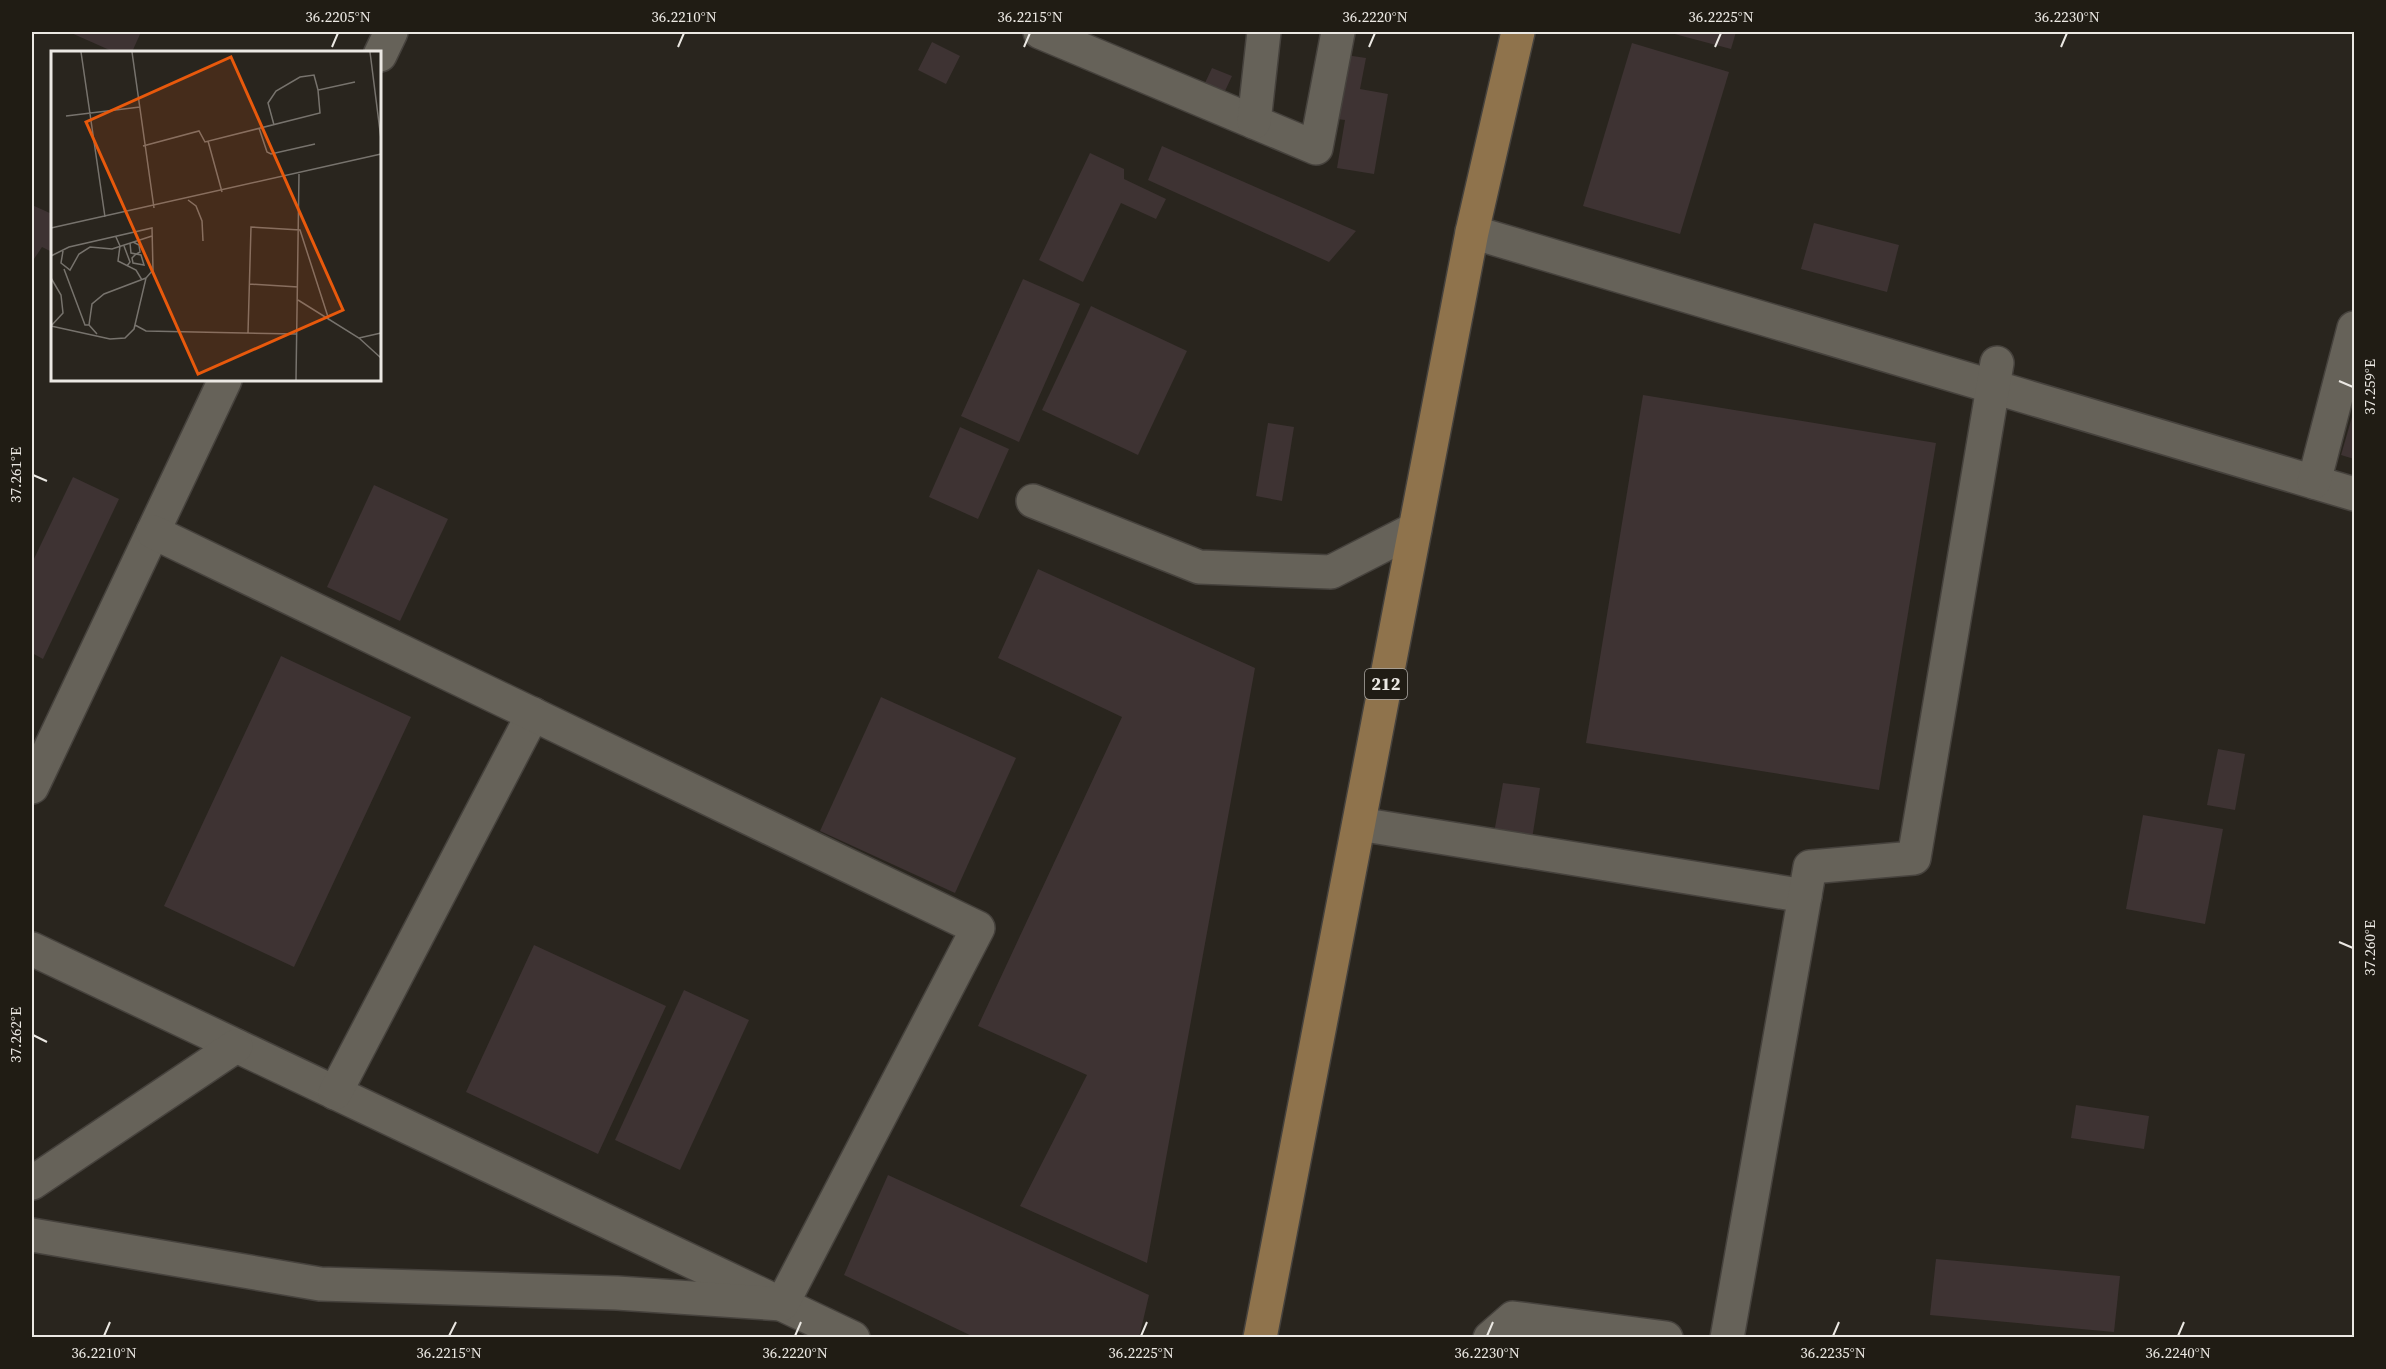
<svg xmlns="http://www.w3.org/2000/svg" width="2386" height="1369" font-family="'Source Serif 4',serif">
  <rect width="100%" height="100%" fill="#29251e"/>
  <g fill="#3e3333">
    <polygon points="69,32 141,32 132,52 114,52"/>
    <polygon points="1667,32 1736,32 1731,49"/>
    <polygon points="932,42 960,56 946,84 918,70"/>
    <polygon points="1632,43 1729,72 1680,234 1583,206"/>
    <polygon points="1339,54 1366,58 1360,89 1388,94 1374,174 1337,168 1345,120 1329,118"/>
    <polygon points="1212,68 1232,76 1225,91 1205,83"/>
    <polygon points="1162,146 1356,231 1329,262 1148,180"/>
    <polygon points="1090,153 1124,169 1124,179 1166,199 1156,219 1121,203 1083,282 1039,260"/>
    <polygon points="32,205 52,214 52,252 42,247 32,262"/>
    <polygon points="1814,223 1899,245 1887,292 1801,269"/>
    <polygon points="1023,279 1080,304 1019,442 961,416"/>
    <polygon points="1091,306 1187,351 1138,455 1042,410"/>
    <polygon points="1643,395 1936,443 1879,790 1586,743"/>
    <polygon points="2354,410 2354,459 2341,455"/>
    <polygon points="1268,423 1294,427 1282,501 1256,496"/>
    <polygon points="960,427 1009,449 978,519 929,497"/>
    <polygon points="73,477 119,499 43,659 32,653 32,563"/>
    <polygon points="374,485 448,519 400,621 327,587"/>
    <polygon points="1038,569 1255,668 1147,1263 1020,1206 1087,1075 978,1026 1122,717 998,658"/>
    <polygon points="281,656 411,717 294,967 164,906"/>
    <polygon points="881,697 1016,758 955,893 820,831"/>
    <polygon points="2218,749 2245,754 2235,810 2207,805"/>
    <polygon points="1503,783 1540,788 1532,839 1494,833"/>
    <polygon points="2143,815 2223,829 2205,924 2126,909"/>
    <polygon points="534,945 666,1006 598,1154 466,1092"/>
    <polygon points="684,990 749,1020 680,1170 615,1140"/>
    <polygon points="2076,1105 2149,1116 2144,1149 2071,1138"/>
    <polygon points="888,1175 1149,1295 1139,1338 976,1338 844,1275"/>
    <polygon points="1936,1259 2120,1276 2114,1332 1930,1315"/>
  </g>
  <g fill="none" stroke-linecap="round" stroke-linejoin="round">
    <g stroke="#46423d" stroke-width="36">
      <g id="minor">
        <polyline points="1040,32 1316,148 1338,32"/>
        <polyline points="380,55 391,32"/>
        <polyline points="1254,122 1264,32"/>
        <polyline points="1472,232 2354,494"/>
        <polyline points="2314,482 2354,328"/>
        <polyline points="1033,501 1199,567 1331,572 1415,529"/>
        <polyline points="32,787 225,380"/>
        <polyline points="1359,824 1805,896"/>
        <polyline points="32,949 853,1338"/>
        <polyline points="335,1093 533,714"/>
        <polyline points="32,1183 236,1046"/>
        <polyline points="32,1235 320,1284 617,1293 782,1304 978,928 153,532"/>
        <polyline points="1490,1338 1513,1318 1666,1338"/>
        <polyline points="1727,1338 1810,867 1914,858 1997,363"/>
      </g>
    </g>
    <g stroke="#46423d" stroke-width="36">
      <polyline id="primary" points="1260,1338 1472,232 1518,32"/>
    </g>
    <use href="#minor" stroke="#666259" stroke-width="33"/>
    <use href="#primary" stroke="#8f734c" stroke-width="33"/>
  </g>
  <path fill="none" stroke="#ebe8e3" stroke-width="2" d="M332,47L338,33M678,47L684,33M1024,47L1030,33M1369,47L1375,33M1715,47L1721,33M2061,47L2067,33M2339,381L2353,387M33,475L47,481M2339,942L2353,948M33,1035L47,1042M104,1336L110,1322M449,1336L456,1322M795,1336L801,1322M1141,1336L1147,1322M1487,1336L1493,1322M1833,1336L1839,1322M2178,1336L2184,1322"/>
  <g text-anchor="middle" stroke-width="5" stroke-linejoin="round" paint-order="stroke">
    <rect fill="#201c14" stroke="#aeaba5" stroke-width="1.5" x="1365" y="669" width="42" height="30" rx="4.5"/>
    <g font-size="18" font-weight="bold" fill="#ebe8e3">
      <text x="1386" y="690">212</text>
    </g>
  </g>
  <g transform="translate(51 51)">
    <rect width="330" height="330" fill="#29251e"/>
    <path fill="none" stroke="#77736d" stroke-width="1.5" d="M30,1L54,166M81,1L103,157M319,1L330,88M15,65L89,56M223,74L217,52L225,40L249,26L263,24L267,39M208,77L216,101L220,103L264,93M157,90L171,141M92,95L148,80L154,91L269,62L267,39L304,31M137,149L145,155L151,170L152,190M0,177L330,103M65,186L69,195L67,210L85,219L91,229M79,192L80,202L90,204L93,214L82,212L81,207L85,203L89,201L88,194L82,191M73,195L79,211L76,215M12,200L10,212L19,219L28,203L39,196L61,198L101,185M0,205L18,196L101,177L102,219L95,227L83,278L74,287L59,288L0,275M13,218L34,274H38M0,227L10,244L12,262L0,275M198,233L247,236M247,249L308,287L330,307M84,274L95,280L246,283M197,282L200,176L249,179L278,269M46,283L38,274L41,253L53,243L95,227M308,287L330,282M245,329L248,123"/>
    <path fill="#e8590c" fill-opacity="0.15" stroke="#e8590c" stroke-width="3" d="M180,6L292,259L147,323L35,71Z"/>
    <rect width="330" height="330" fill="none" stroke="#ebe8e3" stroke-width="3"/>
  </g>
  <rect width="2386" height="1369" fill="none" stroke="#201c14" stroke-width="66"/>
  <rect x="33" y="33" width="2320" height="1303" fill="none" stroke="#ebe8e3" stroke-width="2"/>
  <g font-size="15" text-anchor="middle" fill="#ebe8e3">
    <text x="338" y="22">36.2205°N</text>
    <text x="684" y="22">36.2210°N</text>
    <text x="1030" y="22">36.2215°N</text>
    <text x="1375" y="22">36.2220°N</text>
    <text x="1721" y="22">36.2225°N</text>
    <text x="2067" y="22">36.2230°N</text>
    <text transform="translate(2370 387) rotate(-90)" y="5">37.259°E</text>
    <text transform="translate(16 475) rotate(-90)" y="5">37.261°E</text>
    <text transform="translate(2370 948) rotate(-90)" y="5">37.260°E</text>
    <text transform="translate(16 1035) rotate(-90)" y="5">37.262°E</text>
    <text x="104" y="1358">36.2210°N</text>
    <text x="449" y="1358">36.2215°N</text>
    <text x="795" y="1358">36.2220°N</text>
    <text x="1141" y="1358">36.2225°N</text>
    <text x="1487" y="1358">36.2230°N</text>
    <text x="1833" y="1358">36.2235°N</text>
    <text x="2178" y="1358">36.2240°N</text>
  </g>
</svg>
